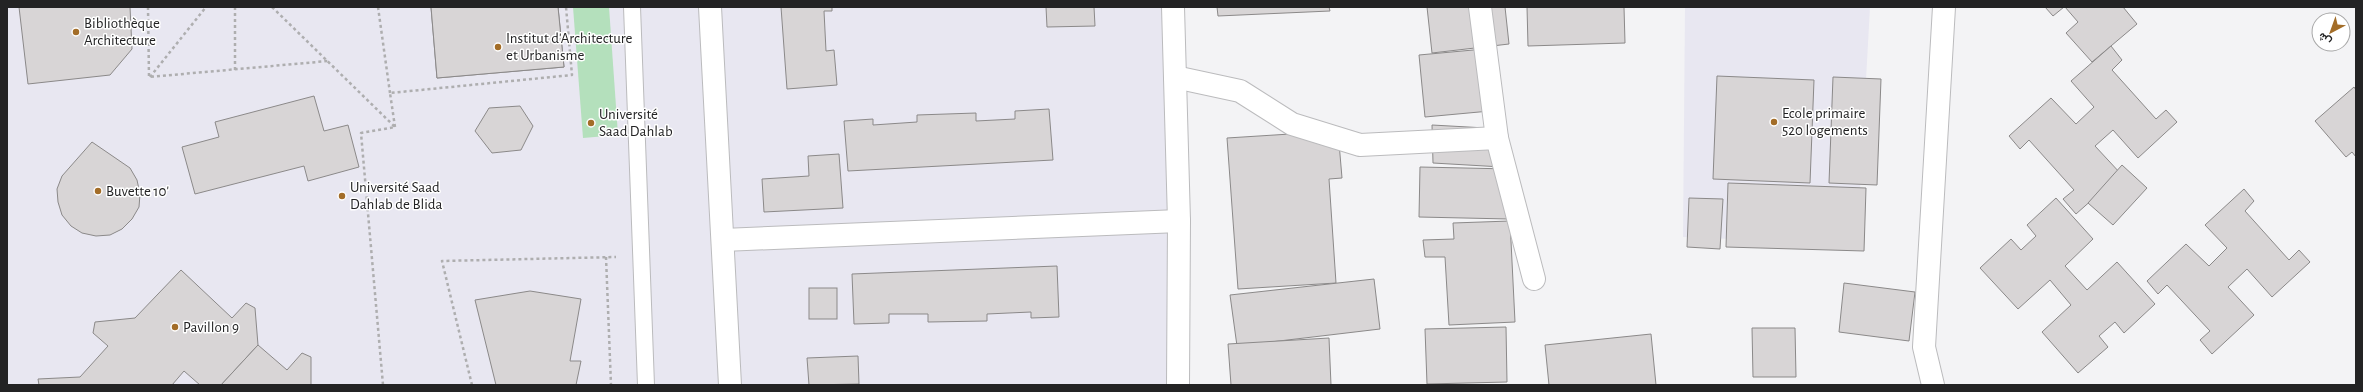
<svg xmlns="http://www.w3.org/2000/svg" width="2363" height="392" font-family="'Alegreya Sans',Vazirmatn,sans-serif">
  <rect width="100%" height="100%" fill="#f3f3f5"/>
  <g fill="#e8e7f1">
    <polygon points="7,7 1173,7 1179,385 7,385"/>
    <polygon points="1685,7 1870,7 1857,244 1683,237"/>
  </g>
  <polygon fill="#b4e0bc" points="573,7 609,7 618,135 583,138"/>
  <g fill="#d8d5d6" stroke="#8b8989">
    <polygon points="19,7 130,7 132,49 110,75 28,84"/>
    <polygon points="431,7 480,7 482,27 508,24 507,7 558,7 564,67 437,78"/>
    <polygon points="431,7 558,7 564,67 437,78"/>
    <polygon points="781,7 832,7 832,11 824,11 826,51 834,50 837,85 787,89"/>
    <polygon points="1046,7 1094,7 1095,26 1047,27"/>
    <polygon points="1217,7 1329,7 1330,11 1218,16"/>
    <polygon points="1427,7 1505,7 1509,44 1432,53"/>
    <polygon points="1527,7 1624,7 1625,43 1528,46"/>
    <polygon points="2045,7 2064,7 2053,16"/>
    <polygon points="2065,7 2123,7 2137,24 2092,62 2066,33 2078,22"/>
    <polygon points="2111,46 2122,60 2112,70 2156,119 2166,110 2177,122 2138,158 2113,130 2095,146 2121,174 2076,214 2063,199 2074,190 2029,140 2020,149 2009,136 2051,98 2076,124 2094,107 2071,81"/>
    <polygon points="1484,49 1490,111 1425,117 1419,55"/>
    <polygon points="1717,76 1814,80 1810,183 1713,179"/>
    <polygon points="1833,77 1881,79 1877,185 1829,183"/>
    <polygon points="2354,87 2356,90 2356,157 2352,152 2346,157 2315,121"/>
    <polygon points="314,96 324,131 348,125 359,167 308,181 304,166 195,194 182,147 219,137 215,122"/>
    <polygon points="520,106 533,126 521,150 492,153 475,131 489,108"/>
    <polygon points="1049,109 1053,160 848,171 844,121 873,119 873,125 917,122 917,115 976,113 976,121 1015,119 1015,111"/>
    <polygon points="1432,125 1504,129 1502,167 1433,163"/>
    <polygon points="1338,131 1342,178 1329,179 1336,283 1238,289 1227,138"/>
    <polygon points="92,142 130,168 137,180 140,194 139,207 132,219 122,229 110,235 96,236 82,233 71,226 62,215 58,202 57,189 62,176"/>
    <polygon points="839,154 843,208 764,212 762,179 809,176 808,156"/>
    <polygon points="2122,165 2147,188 2113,225 2088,203"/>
    <polygon points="1420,167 1510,169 1509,219 1419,217"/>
    <polygon points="1728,183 1866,188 1864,251 1726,247"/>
    <polygon points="2244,189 2254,201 2245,211 2289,260 2299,250 2310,262 2272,297 2247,269 2228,287 2254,315 2212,354 2200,340 2210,331 2167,285 2158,294 2147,281 2186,244 2209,266 2227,248 2205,225"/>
    <polygon points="1689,198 1723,199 1720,249 1687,247"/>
    <polygon points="2056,198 2093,239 2065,266 2087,290 2117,262 2155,304 2124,333 2115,322 2099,336 2108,347 2078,373 2042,332 2071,305 2050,280 2018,309 1980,268 2011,239 2021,250 2036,236 2027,225"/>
    <polygon points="1510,221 1515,322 1449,325 1445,257 1425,257 1423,240 1454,239 1453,223"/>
    <polygon points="1057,266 1059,317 1031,318 1031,312 987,314 987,321 928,322 928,314 889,314 889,323 854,324 852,274"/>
    <polygon points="181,270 232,318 246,303 255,308 258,345 221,385 200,385 184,371 172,385 39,385 38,379 80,377 108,346 93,333 95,322 135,318"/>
    <polygon points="1374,279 1380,329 1237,346 1230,295"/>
    <polygon points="1844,283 1915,292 1909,341 1839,332"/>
    <rect x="809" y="288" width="28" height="31"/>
    <polygon points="530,291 581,299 570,361 581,361 576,385 496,385 475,300"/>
    <polygon points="1506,327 1507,382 1427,384 1425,329"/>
    <polygon points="1752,328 1795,328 1796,377 1753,377"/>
    <polygon points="1651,334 1656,385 1549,385 1545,345"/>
    <polygon points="1329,338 1331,385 1231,385 1228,344"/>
    <polygon points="258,345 287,370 302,353 311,357 311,385 221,385"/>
    <polygon points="858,356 859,384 809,385 807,358"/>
  </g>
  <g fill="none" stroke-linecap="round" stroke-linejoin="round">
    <g stroke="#bbbbbd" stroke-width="18">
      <polyline id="service" points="632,7 646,385"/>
    </g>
    <g stroke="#bbbbbd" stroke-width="24">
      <g id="minor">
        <polyline points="710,7 730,385"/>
        <polyline points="1480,7 1497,138 1534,279"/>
        <polyline points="1175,77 1240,91 1292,124 1360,145 1497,138"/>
        <polyline points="723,240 1179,221"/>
        <polyline points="1933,385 1924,347 1944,7"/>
      </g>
    </g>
    <g stroke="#bbbbbd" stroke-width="24">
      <polyline id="tertiary" points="1173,7 1179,221 1178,385"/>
    </g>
    <g stroke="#aeaeaf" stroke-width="2.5" stroke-dasharray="3 3" stroke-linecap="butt">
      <polyline points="148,7 149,77 328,61"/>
      <polyline points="235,7 235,70"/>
      <polyline points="272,7 395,127 361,133 383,385"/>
      <polyline points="378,7 390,93"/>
      <polyline points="150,77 206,7"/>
      <polyline points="395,127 390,93 572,75 566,7"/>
      <polyline points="606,257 611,385"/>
      <polyline points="472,385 442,261 616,257"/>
    </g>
    <use href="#service" stroke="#fff" stroke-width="16"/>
    <use href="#minor" stroke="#fff" stroke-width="22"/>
    <use href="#tertiary" stroke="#fff" stroke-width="22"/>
  </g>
  <g fill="#a36d28" stroke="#fff" stroke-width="1.5">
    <circle cx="76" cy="32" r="4"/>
    <circle cx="498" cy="47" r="4"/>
    <circle cx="1774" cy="122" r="4"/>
    <circle cx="591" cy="123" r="4"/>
    <circle cx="98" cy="191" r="4"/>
    <circle cx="342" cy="196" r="4"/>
    <circle cx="175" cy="327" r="4"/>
  </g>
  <g text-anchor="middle" stroke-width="3" stroke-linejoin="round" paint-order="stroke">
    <g font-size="15" fill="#232324" stroke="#fff" text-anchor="start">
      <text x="84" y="28">Bibliothèque<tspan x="84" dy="17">Architecture</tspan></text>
      <text x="506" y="43">Institut d'Architecture<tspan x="506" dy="17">et Urbanisme</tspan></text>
      <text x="1782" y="118">Ecole primaire<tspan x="1782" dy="17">520 logements</tspan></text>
      <text x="599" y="119">Université<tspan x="599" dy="17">Saad Dahlab</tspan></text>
      <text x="350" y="192">Université Saad<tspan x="350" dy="17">Dahlab de Blida</tspan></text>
      <text x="106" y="196">Buvette 10'</text>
      <text x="183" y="332">Pavillon 9</text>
    </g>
  </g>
  <rect width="2363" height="392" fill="none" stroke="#232324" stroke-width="16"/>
  <g transform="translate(2331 32) rotate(221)"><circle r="19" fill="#ffffff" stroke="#a7a7a7"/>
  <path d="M0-3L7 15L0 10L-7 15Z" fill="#a36d28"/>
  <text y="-6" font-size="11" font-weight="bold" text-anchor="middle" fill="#232324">ش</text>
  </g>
</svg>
